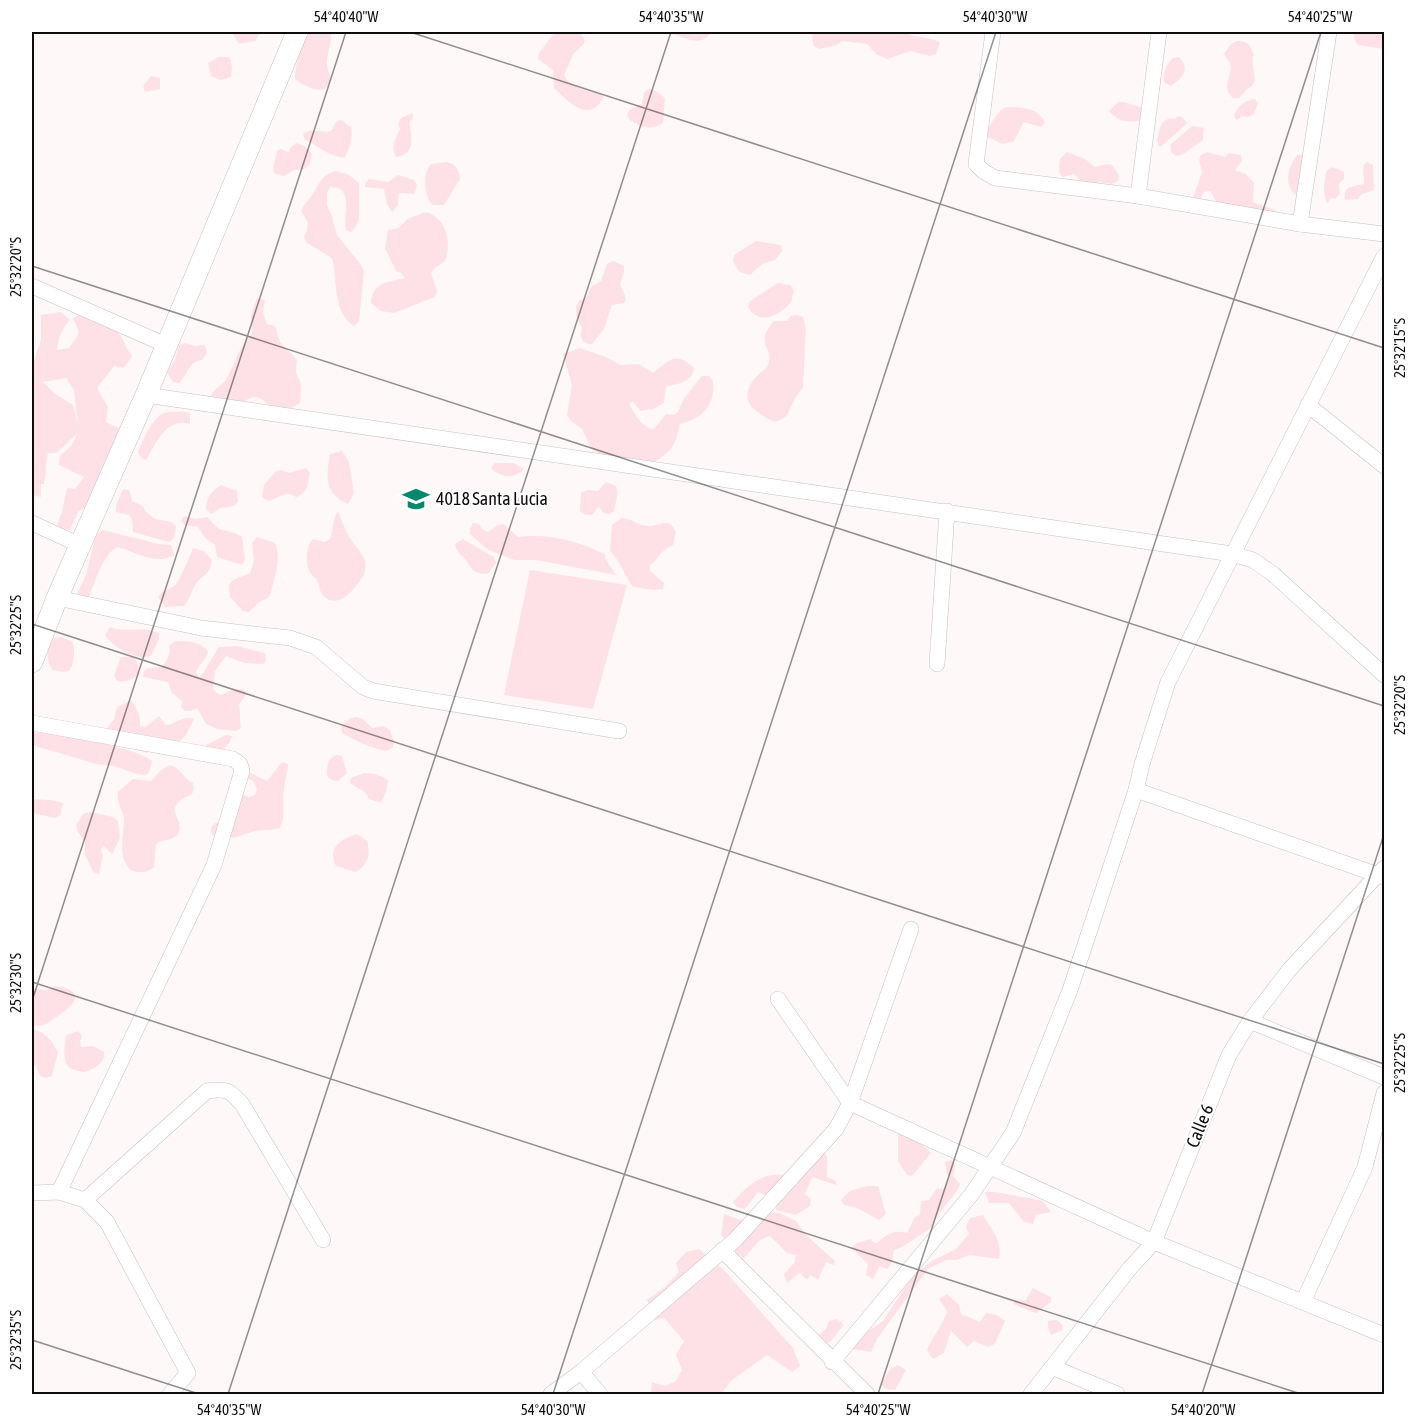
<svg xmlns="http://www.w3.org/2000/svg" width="1416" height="1426" font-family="'Asap Condensed',sans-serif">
  <rect width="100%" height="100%" fill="#fef8f9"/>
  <g fill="#fee1e6" fill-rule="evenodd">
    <polygon points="232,32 261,32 255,41 239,44"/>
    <path d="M311,32H330C333,42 328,49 327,60C326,66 330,73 330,79C328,99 303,86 295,79C295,67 301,39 311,32Z"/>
    <path d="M555,32H579L585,40L583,45L574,53L564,75C572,91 591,89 604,96C590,126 568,101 554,88L553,70L538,59L539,53Z"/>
    <path d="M668,32H711C701,49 683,37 668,32Z"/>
    <path d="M812,32H905C915,39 929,35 940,43L936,54L929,56L911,51L887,59L876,54L867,44L842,41L837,45L819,49L813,45Z"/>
    <polygon points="1355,32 1384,32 1384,49 1358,45 1354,39"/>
    <path d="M1237,41C1248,40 1251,46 1254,56L1252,57L1255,81L1252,86L1247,89L1239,98H1233C1220,87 1234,74 1230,63C1228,60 1225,57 1224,54L1231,44Z"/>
    <polygon points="218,57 230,57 232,68 231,77 220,80 211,76 208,63"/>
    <path d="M1179,57C1191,70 1182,79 1170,86L1164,82C1163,72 1166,65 1173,58Z"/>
    <polygon points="151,76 160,78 160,89 145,92 143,86"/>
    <path d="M649,89L656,91L665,98L663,123C651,131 641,127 630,120L627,114L631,109L642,104L644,92Z"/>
    <path d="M1255,99L1258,103L1254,114L1249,117L1243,116L1236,120L1234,115C1239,105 1244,101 1255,99Z"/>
    <path d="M1118,102H1124L1143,108L1144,119C1130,124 1118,122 1109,111Z"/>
    <path d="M1006,107C1021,107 1039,107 1045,123L1041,127L1024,122L1014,141L1002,144L986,136C988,126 998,111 1006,107Z"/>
    <path d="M413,113V117L410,122C410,135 418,154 396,157C390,145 396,140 400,129L398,124L401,118Z"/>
    <path d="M1178,116L1183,118L1187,123C1185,126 1164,144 1160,147L1157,141C1159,133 1159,122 1168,119C1177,117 1171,122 1178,116Z"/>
    <path d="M341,120L351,127C353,139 350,147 345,157C335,160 316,145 305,140L303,134C313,126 321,134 331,131L336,122Z"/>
    <polygon points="1192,126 1204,128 1203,140 1182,155 1176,156 1171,152 1170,145"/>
    <polygon points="296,143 305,146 312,154 309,165 304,169 294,170 284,176 274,173 273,167 277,151 280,149 289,152 291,147"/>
    <polygon points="1067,152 1085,159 1095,167 1106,164 1112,165 1119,175 1118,181 1112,184 1099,182 1095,187 1083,183 1074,174 1062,177 1059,171 1060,159"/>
    <polygon points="1207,152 1225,157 1229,153 1241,155 1242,161 1235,170 1246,174 1254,183 1253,202 1277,211 1276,217 1222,205 1216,201 1210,191 1204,192 1198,202 1193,198 1202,172 1199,160 1201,155"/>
    <path d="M1297,155H1303L1301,192L1296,195C1283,185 1288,167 1297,155Z"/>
    <path d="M447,162C456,164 459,170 460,179L444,205H432C424,195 422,174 431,164Z"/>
    <path d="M1367,162L1373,165L1374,190L1362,194L1358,199L1345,200C1343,185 1352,187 1364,184L1363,166Z"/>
    <path d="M1332,167L1344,172V179L1339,183L1340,194L1336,198L1330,199L1328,204C1322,197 1324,178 1327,170Z"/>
    <path d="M336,171L349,175L359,183V221L352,232L346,231C342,216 356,187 330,187L327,193V205L332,217L337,235L361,265L364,271L359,321L354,326C332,312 338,280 332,258L307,243L304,238C310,222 309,224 301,211C304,204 309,200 312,195C320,183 322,174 336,171Z"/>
    <polygon points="398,175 414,180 417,185 414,194 399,193 398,205 392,212 387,204 384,189 365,187 365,184 369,179 388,182"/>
    <path d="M426,212C447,219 452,242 445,261L435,268L431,273L437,291L435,297L394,313L381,311L371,303C372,282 388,282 405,278L401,273L396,271L385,248L388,230L399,228L407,219Z"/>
    <polygon points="756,241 781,245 782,251 775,260 762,264 750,275 739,272 733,261 734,255"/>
    <path d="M613,261L624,266V272L620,284L626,298L624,303L612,305L604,329L592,344C582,344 579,337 582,328C576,315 570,303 587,297L591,287L601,281L607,264Z"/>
    <path d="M778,283L790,285L794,290L791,302C780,316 759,326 748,307L750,301Z"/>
    <path d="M257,298L265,300L263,312L267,324L275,326L280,342L297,360L296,372L301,384L300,403L284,412L272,410C264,398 255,392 242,403L210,399C212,388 224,386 228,376C236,361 240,344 252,334L251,315Z"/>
    <path d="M61,312L70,320C62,327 58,340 57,350L69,348C79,335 82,332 72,318L85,312C98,317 112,321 119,333C124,341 126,348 132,356L124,368L114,366L97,388L108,407L106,422L122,430L88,505L78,512L70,530L56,528L62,512L67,488L75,489L84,477L59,465L60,456L71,446L78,433L56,453H48C45,464 47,473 44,484H41V497L33,495L32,496V367L41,340V315ZM66,378L74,390L78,424L73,405L54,393L43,382Z"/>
    <path d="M797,315L803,317L806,330L803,388L795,398L787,416L776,422C768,420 762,415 756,411C742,400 747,386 758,375C762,371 766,369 768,365C775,347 753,344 774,321H787L791,316Z"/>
    <path d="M185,343L195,346L205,345L207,353L202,360C190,361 187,374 180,383L173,382L167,372L174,362L179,345Z"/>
    <path d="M580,348L606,357L621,365L639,364L653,373C669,361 675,350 694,368C693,381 678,385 666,386L664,403L653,409L640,411L633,401L629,404C635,414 642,428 654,429L666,414L673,415L678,412L683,400L702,376H709L713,381C716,405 702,419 680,424C675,446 672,451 653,463L600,455L590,447L582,429L571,421L567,415L572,385L563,354Z"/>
    <path d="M184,412L190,413V424C167,417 156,443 146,460L141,458L138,452C142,441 153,417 164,413C170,411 178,412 184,412Z"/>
    <path d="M342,451L349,462L354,494L348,504C324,494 326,476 330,454Z"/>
    <path d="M495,463H513L524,469C515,479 500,478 491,468Z"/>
    <path d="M306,468L310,473C308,484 308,493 296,497C285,489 279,499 268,501L262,497L264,485L276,471L282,470L289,473Z"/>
    <polygon points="606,482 616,486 618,492 614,511 609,514 603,513 599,506 592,515 585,515 580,511 581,493 587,490 598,491"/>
    <path d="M221,485L237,491L238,502L234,506L221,508L211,514L206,509C206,497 211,492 221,485Z"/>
    <polygon points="123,489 129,490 132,501 143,506 145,511 155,519 172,522 176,526 174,538 169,542 133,532 132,520 129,515 116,512 116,506"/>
    <path d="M338,511C342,521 346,533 352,541C356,548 363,553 365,561C367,571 363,578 356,586C348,596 334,609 322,594C319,589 320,585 317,581C315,576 310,575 309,570C305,561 306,546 313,539L325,542L330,539C333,530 333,518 338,511Z"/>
    <polygon points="184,516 195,519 207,517 219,529 237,534 242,537 245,560 242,565 217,557 215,545 205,538 198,527 185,525 181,521"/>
    <path d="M621,518C632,518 639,527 650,526C657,526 664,521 670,524C674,526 674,529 676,533L673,545C658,552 661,557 650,565V571L664,583L663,589L653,590L633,587C624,575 621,562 610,551L612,525Z"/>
    <path d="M473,523L479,524L482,529L488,532L498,525L504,524L518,537C548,533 580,541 606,555L605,558L616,575L536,560H515L488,550L470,534V528Z"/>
    <path d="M103,530L159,544L171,545L174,555C156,566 136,552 118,547C103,552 92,589 87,604L76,597L86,575L95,539L97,534Z"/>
    <path d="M257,537L275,543C282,560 274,580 269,597L258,603L249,612L243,611L230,597L229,585L233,580L250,573L254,561L252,543Z"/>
    <path d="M463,539L494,557L496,563L489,573C476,576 472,570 466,560C461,554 456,552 455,544Z"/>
    <path d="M193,548L204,551L212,560C210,577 202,574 196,584C191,591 190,599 184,606L165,607L158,597C162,589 172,590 177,583C183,573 189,558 193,548Z"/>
    <polygon points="530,570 627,585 593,709 504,695"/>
    <path d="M110,627C127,633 142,626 159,633V639L151,656C137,661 112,647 105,635Z"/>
    <path d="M60,637L72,641C76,649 74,661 70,670L64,672L52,670C48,662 47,655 47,646L55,638Z"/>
    <path d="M175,641C187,641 200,641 208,651C207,660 199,663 196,672L199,677L203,673L219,647L237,646L265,653L266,659L264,664L244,663L226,656L215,671L213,688L216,693L221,695L232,690L243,689L247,694L239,704L241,728L236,731L217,729L206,724L197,708L191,711H185L181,707L182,701L172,693L168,682L143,677L144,671L149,668L161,667C167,661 171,654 169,646Z"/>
    <path d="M121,657H133C138,662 139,666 139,674C133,679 125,683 117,681L114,675Z"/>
    <path d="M131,700C137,707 141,718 140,726L145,727L159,716L166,725C176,724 183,715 194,719L186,735L181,740L170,746L152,751L146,753L133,748L113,746L108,741L106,729L114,719L117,707Z"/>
    <path d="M357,717L363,719L372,728L384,726L390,730L394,742L392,748L386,751C368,747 358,742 342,733L341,727L350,718Z"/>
    <polygon points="32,732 77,736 134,752 146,757 152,761 149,773 144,775 137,774 114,766 96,764 32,745"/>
    <polygon points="226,735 232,736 230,742 222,751 202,747"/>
    <path d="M336,755L342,756L347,773L338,781C324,781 326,771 329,760Z"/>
    <path d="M282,762L288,764C288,772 285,780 284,789C282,802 286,816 280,828C272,831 263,829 255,831C234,837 236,841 212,835L211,828L215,823L220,821L238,793L249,797L255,795L257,789L253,781L247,778L251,773L267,781Z"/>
    <path d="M170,765C181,768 183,778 193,783L194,789L192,794C157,810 188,819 178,834C174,841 162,839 156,844L154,867C146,874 139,873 130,870C117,854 124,838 124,819C123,809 116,803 118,792L133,779L151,781L160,771Z"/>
    <polygon points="364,773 376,774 388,780 386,792 381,803 369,799 366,793 350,783 351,778"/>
    <polygon points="32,799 51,800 63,803 60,815 55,818 32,813"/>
    <polygon points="90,812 113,817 118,821 120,838 112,854 104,846 101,850 103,856 99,874 93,872 85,854 85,841 77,831 76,825 83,814"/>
    <path d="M357,834L367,841C371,854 368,866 355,872L336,866C326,848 342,838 357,834Z"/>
    <path d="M57,986C86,991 75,1005 58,1016C48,1022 45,1028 32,1025V992L34,989L46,990Z"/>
    <path d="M33,1029C46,1033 52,1040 58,1053L52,1076L46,1078L40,1076L35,1065L32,1066Z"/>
    <path d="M78,1031L82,1036L80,1041L81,1047L93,1046L104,1052C106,1063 94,1069 84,1072C80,1071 74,1071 70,1068C62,1062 64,1044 67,1035Z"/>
    <polygon points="898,1134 916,1139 931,1153 912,1176 907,1175 898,1161"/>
    <path d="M814,1146L827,1156V1177L836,1181V1185L812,1177L805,1194L811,1199L810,1206L796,1215L776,1210L777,1201L758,1192L745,1209L737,1207L733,1202C756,1177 767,1170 801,1177Z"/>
    <path d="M952,1160L955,1166L953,1176L960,1184L957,1191L937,1216L931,1228L902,1247L894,1250L892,1262L888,1269L880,1266L873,1279L866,1275L868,1264L851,1248L857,1243L870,1239L876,1244C885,1235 894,1229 907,1233L915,1217L920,1215L921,1201L929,1200L937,1188L943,1190L949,1177L946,1171L945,1162Z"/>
    <polygon points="867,1186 878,1186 886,1214 879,1220 857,1208 844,1205 841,1200 850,1191"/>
    <polygon points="985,1192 996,1192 1043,1201 1051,1212 1036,1215 1033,1224 1024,1222 1009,1203 989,1203"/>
    <polygon points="749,1212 780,1213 796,1221 805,1234 835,1261 834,1265 826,1262 818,1280 811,1275 807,1280 800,1273 787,1283 784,1274 795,1262 796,1255 787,1253 770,1236 760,1240 743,1259 721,1235 724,1214 743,1221"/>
    <path d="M983,1215C992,1230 1003,1242 999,1259L970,1255L956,1260H946L928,1269L877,1339L871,1352L851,1349L858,1338L883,1321L913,1275L932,1261L956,1249L969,1234L966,1227L970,1218Z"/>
    <polygon points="699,1249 723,1269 793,1348 800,1366 792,1372 767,1355 732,1380 721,1394 651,1394 652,1382 665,1386 676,1381 682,1370 676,1355 684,1341 664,1318 654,1320 647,1300 664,1288 679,1272 676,1263 686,1252"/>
    <polygon points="1033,1288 1051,1297 1051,1302 1036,1313 1013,1304 1016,1300 1025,1301"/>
    <path d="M947,1294L959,1305L961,1314L980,1322L986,1313L997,1315L1005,1321L995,1344L988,1347L974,1341L967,1347L951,1331L944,1353L933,1359L927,1350C933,1336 943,1325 947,1311L939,1299Z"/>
    <polygon points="836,1319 842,1322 843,1326 830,1342 824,1344 816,1338 826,1329 829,1321"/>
    <polygon points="1057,1320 1062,1325 1063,1330 1051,1335 1048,1328 1048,1321"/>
    <polygon points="898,1365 906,1370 895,1390 886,1389 881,1384 891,1368"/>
  </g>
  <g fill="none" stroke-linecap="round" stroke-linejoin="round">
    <g stroke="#c7bfc0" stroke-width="16">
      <g id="street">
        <polyline points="993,32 976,164 983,171 995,178 1138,196 1300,224 1384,234"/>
        <polyline points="1138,196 1159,32"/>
        <polyline points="1300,224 1329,32"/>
        <polyline points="32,286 166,345"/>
        <polyline points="146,395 1232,554 1253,560 1273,574 1384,675"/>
        <polyline points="1308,405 1384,466"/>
        <polyline points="32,523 80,545"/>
        <polyline points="57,598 201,628 290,638 316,647 363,687 373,691 619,731"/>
        <polyline points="937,664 947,511"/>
        <polyline points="32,723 233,759 240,764 242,771 214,865 59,1192"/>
        <polyline points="1136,790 1384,877"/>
        <polyline points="778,999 850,1103 1154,1242 1384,1335"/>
        <polyline points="1250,1021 1384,1077"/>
        <polyline points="32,1193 59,1192 85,1200 107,1222 188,1373 170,1394"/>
        <path d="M85,1200L207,1091C227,1088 229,1090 242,1104L323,1240"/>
        <polyline points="722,1250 867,1394"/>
        <polyline points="1303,1302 1365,1167 1384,1093"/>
        <polyline points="832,1362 971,1195 1013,1133 1070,990 1136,790 1142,764 1168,682 1384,256"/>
        <polyline points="1052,1367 1117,1394"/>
        <polyline points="581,1372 600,1394"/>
        <polyline points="551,1394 581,1372 735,1240 836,1129 850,1103 911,929"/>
        <polyline points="1031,1394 1130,1268 1154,1242 1229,1055 1250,1021 1289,970 1384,868"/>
      </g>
    </g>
    <g stroke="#c7bfc0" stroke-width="22">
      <polyline id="secondary" points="32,662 57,598 146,395 297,32"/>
    </g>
    <use href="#street" stroke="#fff" stroke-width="15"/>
    <use href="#secondary" stroke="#fff" stroke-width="21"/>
  </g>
  <path fill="none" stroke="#0e0b0c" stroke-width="1.5" stroke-opacity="0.45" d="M410,32L1384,348M32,266L1384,706M32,624L1384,1064M32,982L1301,1394M32,1001L346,32M32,1340L199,1394M228,1394L671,32M553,1394L996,32M878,1394L1321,32M1202,1394L1384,834"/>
  <defs>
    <g id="school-bare" transform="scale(2.07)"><path d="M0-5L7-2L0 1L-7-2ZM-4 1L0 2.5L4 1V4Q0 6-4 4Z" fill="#06886c" stroke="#fff" stroke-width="2.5" paint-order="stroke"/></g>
  </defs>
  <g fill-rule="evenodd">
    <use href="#school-bare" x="416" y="499"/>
  </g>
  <g text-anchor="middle" stroke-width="4.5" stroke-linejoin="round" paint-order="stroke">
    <g font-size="18" fill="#0e0b0c" stroke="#fff" text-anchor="start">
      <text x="436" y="505">4018 Santa Lucia</text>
    </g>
    <g font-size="18" fill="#0e0b0c" stroke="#fff">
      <text transform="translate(1200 1126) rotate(-68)" y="6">Calle 6</text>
    </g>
  </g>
  <rect width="1416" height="1426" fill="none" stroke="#ffffff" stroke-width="66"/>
  <rect x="33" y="33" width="1350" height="1360" fill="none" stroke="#0e0b0c" stroke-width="2"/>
  <g font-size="15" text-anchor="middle" fill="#0e0b0c">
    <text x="346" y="22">54°40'40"W</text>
    <text x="671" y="22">54°40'35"W</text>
    <text x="995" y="22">54°40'30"W</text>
    <text x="1320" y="22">54°40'25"W</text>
    <text transform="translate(16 267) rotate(-90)" y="5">25°32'20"S</text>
    <text transform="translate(1400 348) rotate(-90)" y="5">25°32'15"S</text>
    <text transform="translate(16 625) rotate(-90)" y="5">25°32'25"S</text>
    <text transform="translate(1400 705) rotate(-90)" y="5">25°32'20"S</text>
    <text transform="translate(16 983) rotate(-90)" y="5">25°32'30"S</text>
    <text transform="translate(1400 1063) rotate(-90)" y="5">25°32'25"S</text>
    <text transform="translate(16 1340) rotate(-90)" y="5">25°32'35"S</text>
    <text x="229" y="1415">54°40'35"W</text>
    <text x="553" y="1415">54°40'30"W</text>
    <text x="878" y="1415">54°40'25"W</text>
    <text x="1203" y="1415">54°40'20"W</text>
  </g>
</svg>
